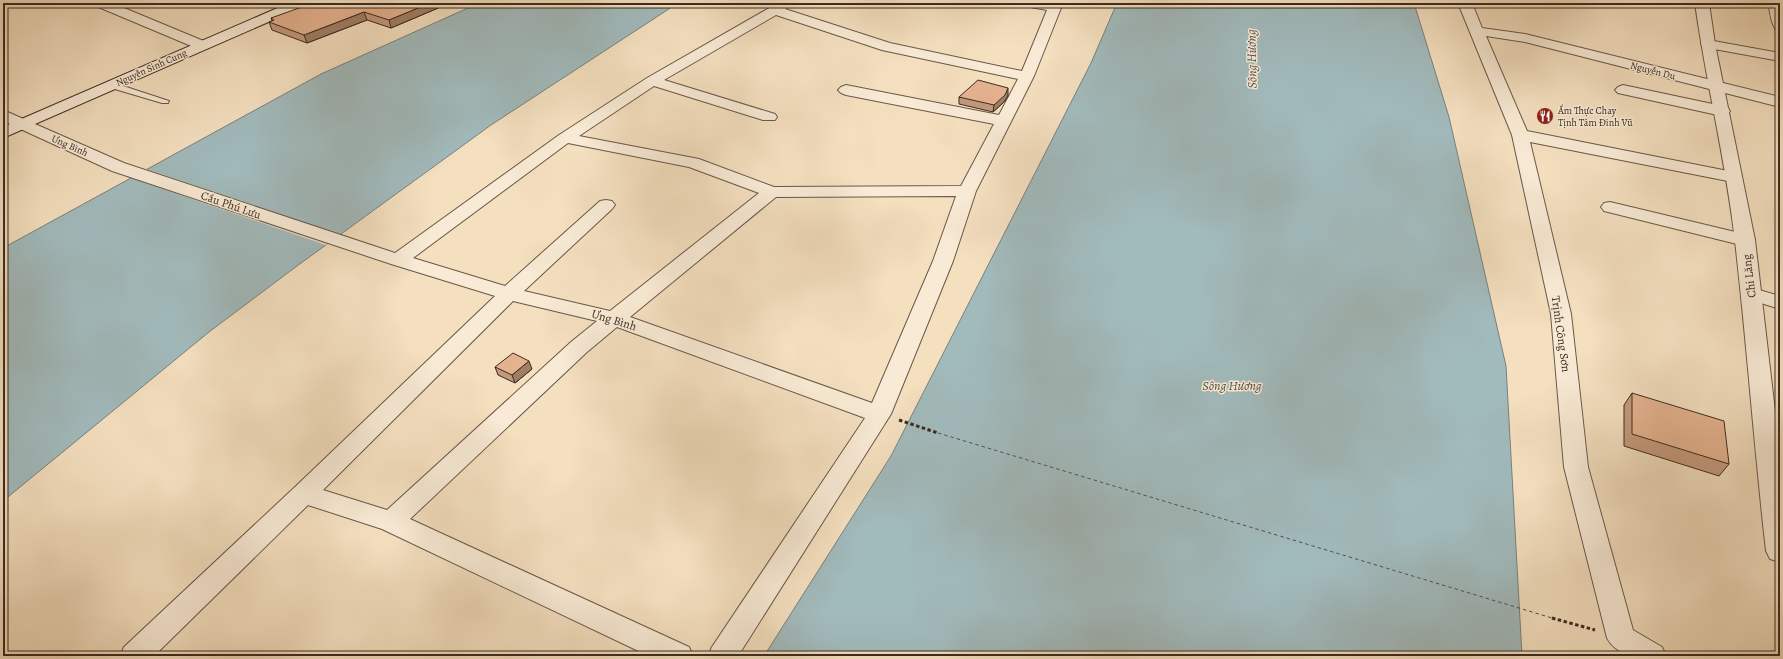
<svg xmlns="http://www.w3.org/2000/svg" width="1783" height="659" font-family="Alegreya,serif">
  <rect width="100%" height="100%" fill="#f4dfbf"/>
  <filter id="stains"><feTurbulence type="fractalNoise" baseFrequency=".005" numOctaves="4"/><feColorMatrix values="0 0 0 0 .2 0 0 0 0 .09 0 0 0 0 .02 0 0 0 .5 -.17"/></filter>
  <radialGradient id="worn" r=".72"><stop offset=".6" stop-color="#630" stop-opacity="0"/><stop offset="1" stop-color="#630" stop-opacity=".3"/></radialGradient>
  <g fill="#a1babc" stroke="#78817e">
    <polygon points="479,3 678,3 491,125 297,266 209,332 3,501 3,248 321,74"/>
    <polygon points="1117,3 1414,3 1449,117 1506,366 1522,656 764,656 891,456 1091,63"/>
  </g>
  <polygon fill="#f4dfbf" points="146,169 341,234 326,245 131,178"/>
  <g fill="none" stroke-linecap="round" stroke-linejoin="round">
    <polyline stroke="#544f48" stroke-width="1" stroke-dasharray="3.5 3" stroke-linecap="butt" points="938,433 1552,618"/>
    <g stroke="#695848" stroke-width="2">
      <g id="service">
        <path d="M1769,3H1775L1780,21V33C1772,30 1769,11 1769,3Z"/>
        <polygon points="108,83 114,83 169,101 168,103 162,103 108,87"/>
      </g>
    </g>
    <g stroke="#695848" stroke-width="2">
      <g id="minor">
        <polygon points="94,3 112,3 206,42 208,45 206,48 196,48 96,6"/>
        <path d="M778,3H794L785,9L890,43L1022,71L1047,10L1025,6L1023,3H1063L1034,76L976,191L953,261L891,414L738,656H708L712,647L865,418L617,327L587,352L410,519L689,647L693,656H649L382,529L308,505L154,656H120L124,647L295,487L495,296L391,264L112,171L3,121V110L124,163L395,253L559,135L647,78ZM776,15L882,50L1018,79L999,115L846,85L841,87L838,90L841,93L846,95L994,124L961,186L774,187L699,159L579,136L654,86L763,120H775L777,117L775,114L664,80ZM568,143L689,167L759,193L610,311L524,291L612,209L615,205L612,201L606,200L600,201L505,286L413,258ZM956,196L933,261L872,403L630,317L776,197ZM513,301L597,321L571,342L387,510L323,490Z"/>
        <path d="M1458,3H1472L1482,28L1525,34L1780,97V107L1525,42L1486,36L1527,131L1733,172L1739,173L1742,177L1739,181L1733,182L1530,142L1571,314L1588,467L1633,630L1662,647L1666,656C1644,656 1618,659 1607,638L1564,467L1551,314L1512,135Z"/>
        <polygon points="1708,40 1780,53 1780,61 1703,47 1701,44 1703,41"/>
        <polygon points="1623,85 1722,106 1728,108 1730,111 1728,114 1722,116 1618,93 1615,90 1618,87"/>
        <polygon points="1610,202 1752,236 1754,240 1752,244 1745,246 1604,211 1601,207 1604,203"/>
        <polygon points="1752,288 1780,296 1780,309 1745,298 1742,294 1745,290"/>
      </g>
    </g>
    <g stroke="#695848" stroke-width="2">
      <path id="tertiary" d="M1695,3H1709L1715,44L1755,240L1780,454V562L1770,559L1766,551C1754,448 1747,344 1735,241C1726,161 1706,83 1695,3Z"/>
    </g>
    <g stroke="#3b2b21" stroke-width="2">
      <polygon id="secondary" points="289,3 307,3 305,6 3,138 3,127"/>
    </g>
    <g stroke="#3b2b21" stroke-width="3" stroke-dasharray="3.5 2.5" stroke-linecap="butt">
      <polyline points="899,420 938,433"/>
      <polyline points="1552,618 1595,630"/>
    </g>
    <use href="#service" fill="#f8ead5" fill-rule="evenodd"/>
    <use href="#minor" fill="#f8ead5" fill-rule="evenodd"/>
    <use href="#tertiary" fill="#f8ead5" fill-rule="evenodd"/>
    <use href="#secondary" fill="#f8ead5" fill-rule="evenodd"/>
  </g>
  <g fill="#c4997b" stroke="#3b2b21">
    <polygon points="450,3 391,28 367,20 307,43 272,30 269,22 272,21 271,18"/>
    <polygon points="1008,96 1004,102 993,112 959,104 959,97"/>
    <polygon points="495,367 532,369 515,383 498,375"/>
    <polygon points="1632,393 1729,464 1719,476 1624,446 1624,405"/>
  </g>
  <g fill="#a07d64" stroke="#3b2b21">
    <polygon points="430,3 450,3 391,28 389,20"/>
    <polygon points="364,12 367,20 307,43 304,35"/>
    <polygon points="1008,88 1008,96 1004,102 993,112 994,105"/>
    <polygon points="529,361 532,369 515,383 512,375"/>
  </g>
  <g fill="#e4b28f" stroke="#3b2b21">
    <polygon points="313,3 430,3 389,20 364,12 304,35 269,22 274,20 271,18"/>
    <polygon points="978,80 1008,88 1005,95 994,105 959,97"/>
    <polygon points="513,353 529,361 512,375 495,367"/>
    <polygon points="1632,393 1724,421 1729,464 1632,434"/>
  </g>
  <defs>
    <g id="restaurant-disc" transform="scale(0.9)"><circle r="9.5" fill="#8f2418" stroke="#f8ead5"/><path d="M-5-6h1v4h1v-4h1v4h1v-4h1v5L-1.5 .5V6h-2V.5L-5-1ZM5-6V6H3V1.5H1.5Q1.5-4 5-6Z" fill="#fff"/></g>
  </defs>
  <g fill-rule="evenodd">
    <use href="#restaurant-disc" x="1545" y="116"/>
  </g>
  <g text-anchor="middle" stroke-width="3" stroke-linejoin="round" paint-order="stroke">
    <g font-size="10" fill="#3b2b21" stroke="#f8ead5">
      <text transform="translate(151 67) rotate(-24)" y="4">Nguyễn Sinh Cung</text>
      <text transform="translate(1653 70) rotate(14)" y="4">Nguyễn Du</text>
      <text transform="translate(70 145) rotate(24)" y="4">Ưng Bình</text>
    </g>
    <g font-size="10" fill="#3b2b21" stroke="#f8ead5" text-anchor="start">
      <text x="1558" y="114">Ẩm Thực Chay<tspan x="1558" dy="12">Tịnh Tâm Đinh Vũ</tspan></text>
    </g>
    <g font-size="12" fill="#3b2b21" stroke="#f8ead5">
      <text transform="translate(231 205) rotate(19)" y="4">Cầu Phú Lưu</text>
      <text transform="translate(1749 276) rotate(-97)" y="4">Chi Lăng</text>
      <text transform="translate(614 320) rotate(17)" y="4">Ưng Bình</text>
      <text transform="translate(1561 334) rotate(82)" y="4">Trịnh Công Sơn</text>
    </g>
    <g font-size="13" font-style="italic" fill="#544f48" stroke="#f8ead5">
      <text transform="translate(1251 59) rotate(-91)" y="5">Sông Hương</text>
      <text x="1232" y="390">Sông Hương</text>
    </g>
  </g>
  <rect width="1783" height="659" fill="none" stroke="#f4dfbf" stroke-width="16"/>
  <rect x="4" y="4" width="1775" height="651" fill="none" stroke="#3b2b21" stroke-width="2"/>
  <rect x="8" y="8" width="1767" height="643" fill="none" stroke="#3b2b21"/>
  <rect width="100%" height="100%" filter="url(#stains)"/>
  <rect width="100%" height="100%" fill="url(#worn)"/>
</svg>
